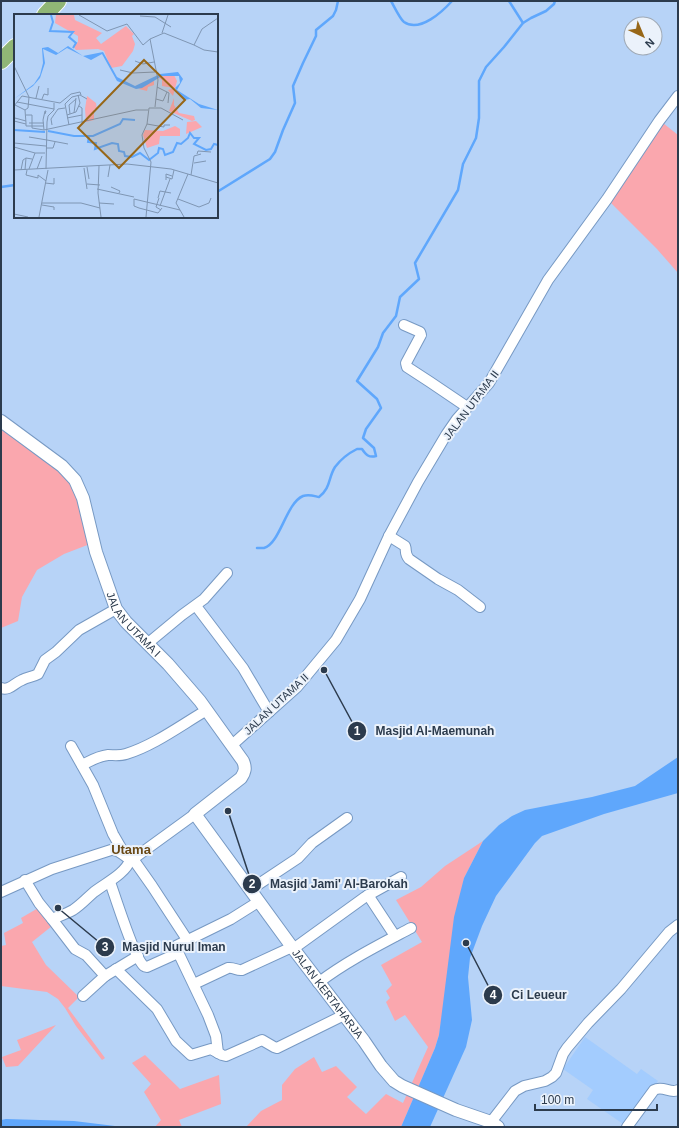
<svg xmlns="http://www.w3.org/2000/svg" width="679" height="1128" font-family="Arial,sans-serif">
  <rect width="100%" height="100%" fill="#b7d3f7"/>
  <polygon fill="#a3ccfe" points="585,1037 637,1074 641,1069 658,1081 626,1126 587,1099 593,1090 563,1069"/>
  <g fill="#faa7ae">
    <polygon points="663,123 678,135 678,273 657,249 609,201"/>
    <polygon points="1,425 59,470 66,477 75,491 90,544 64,554 37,570 22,597 18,621 1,628"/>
    <polygon points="483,841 464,878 439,1035 435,1048 401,1127 246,1127 261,1111 282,1100 282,1085 295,1069 314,1057 322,1072 336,1066 357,1087 347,1097 366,1114 386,1094 403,1103 428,1047 405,1015 395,1021 386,1002 390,998 386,991 392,985 381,965 422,942 396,900 421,887 445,866"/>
    <polygon points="40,907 52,926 32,942 46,965 79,997 68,1008 105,1058 102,1060 76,1026 65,1008 58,999 47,992 1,986 1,946 6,945 4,933 23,923 21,918"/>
    <polygon points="56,1025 18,1066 6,1067 2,1057 21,1050 17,1040"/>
    <polygon points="145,1055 180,1089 219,1075 221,1104 179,1120 182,1127 155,1127 161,1120 144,1092 151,1084 132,1063"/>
  </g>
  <g fill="#5fa7fc">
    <polygon points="678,757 678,793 604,814 542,836 535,843 496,896 482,926 470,958 468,977 472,1020 466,1047 430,1127 401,1127 435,1048 439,1035 454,917 464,878 483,841 499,825 512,816 525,810 592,797 635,786"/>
    <polygon points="6,1119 74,1121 123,1127 1,1127 1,1120"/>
  </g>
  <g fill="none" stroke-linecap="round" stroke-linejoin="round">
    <g stroke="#5fa7fc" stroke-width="2.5">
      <path d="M391,1C394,6 400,19 404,22C420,33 443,11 452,1"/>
      <polyline points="509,1 523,23"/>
      <polyline points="1,187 15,185"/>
      <polyline points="217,192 270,159 275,152 283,130 295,103 293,86 303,63 316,36 316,30 333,16 336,10 338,1"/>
      <path d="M257,548C259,548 262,548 264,548C280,544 286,503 303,496C309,494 314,496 319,497C331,488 328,478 335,467C341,459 349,453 357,449H362C366,455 369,458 376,456L374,448L363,438L366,429L381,408L377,399L357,381L378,347L383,333L396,316L400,297L419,279L415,263L458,190L463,164L476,138L479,118V81L486,67L504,47L523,23L531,18L546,11L554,4L555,1"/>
    </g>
    <g stroke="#7799c3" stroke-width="12">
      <g id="minor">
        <polyline points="404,325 420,332 421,335 406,363 407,367 430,382 467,407"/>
        <path d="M389,536L405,546C407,551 404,553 409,559L438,579L458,590L480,607"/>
        <polyline points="196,606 243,668 269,712"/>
        <polyline points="147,644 182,615 204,599 227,573"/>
        <path d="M1,688C10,691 14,683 22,680C27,677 33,677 38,674L45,660L56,652L79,630L116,609"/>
        <polyline points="232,745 297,687 336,640 360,599 389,536 418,482 446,435 457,419 489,383 548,280 607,199 659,121 678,96"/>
        <polyline points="71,746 93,785 113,834 121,848 123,854"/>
        <path d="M82,765C90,761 98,756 108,755C114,755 120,756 126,754C155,745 181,725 207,710"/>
        <polyline points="133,859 152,886 188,941"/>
        <polyline points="25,880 39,903 52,919 75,949 86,955 105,976"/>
        <path d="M110,882C115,896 135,960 144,966C145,967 146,967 147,967L178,953"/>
        <polyline points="250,890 298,858 312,843 347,818"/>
        <path d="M1,892L52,869L111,850C122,849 123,859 133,859L195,814"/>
        <polyline points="368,895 395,936"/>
        <path d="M52,919C59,916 66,914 73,910C81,905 87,898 94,892C107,882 124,875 131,859"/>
        <polyline points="293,949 365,897 401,877"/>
        <polyline points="116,969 157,1009 176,1041 191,1055 211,1049 222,1055 226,1056 262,1040 274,1047 277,1048 344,1015"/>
        <path d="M318,983C347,961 379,945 411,928"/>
        <path d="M194,984L228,968C234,967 237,971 242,970L292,947"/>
        <polyline points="83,996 105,976 138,956"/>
        <polyline points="218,1053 216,1036 208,1015 176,948 176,946 231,919 258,902"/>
        <polyline points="491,1122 515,1091 524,1086 545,1081 552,1077 556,1073 563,1054 567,1048 588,1023 621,989 669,932 678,925"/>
        <path d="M627,1127L654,1090C663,1085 670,1094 678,1090"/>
      </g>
    </g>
    <g stroke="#7799c3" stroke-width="14">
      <g id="tertiary">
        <path id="s1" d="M1,421L62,466L75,480L83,498L96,552L116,609L126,622L168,664L200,701L243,761C246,768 245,772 241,778L195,814L292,947L364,1041L381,1066L394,1081L402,1086L456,1110L491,1122L498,1127"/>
      </g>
    </g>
    <g stroke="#fff" stroke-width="18">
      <g id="trunk">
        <polyline points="45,15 58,1"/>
        <polyline points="1,61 15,47"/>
      </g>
    </g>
    <use href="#minor" stroke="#fff" stroke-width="10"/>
    <use href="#tertiary" stroke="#fff" stroke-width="12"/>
    <use href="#trunk" stroke="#90b676" stroke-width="16"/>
  </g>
  <g text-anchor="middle" stroke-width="4" stroke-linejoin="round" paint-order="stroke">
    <g font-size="11" fill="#2c3b4d" stroke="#ebf2fb">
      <text transform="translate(471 405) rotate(-53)" y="4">JALAN UTAMA II</text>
      <text dy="4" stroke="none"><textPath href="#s1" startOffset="253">JALAN UTAMA I</textPath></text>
      <text transform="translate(276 704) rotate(-43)" y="4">JALAN UTAMA II</text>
      <text dy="4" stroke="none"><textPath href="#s1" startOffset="729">JALAN KERTAHARJA</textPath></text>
    </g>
    <g font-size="13" font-weight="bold" fill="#6a4915" stroke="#ebf2fb">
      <text x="131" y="854">Utama</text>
    </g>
  </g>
  <g transform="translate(14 14)">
    <rect width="204" height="204" fill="#b7d3f7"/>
    <path d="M42,1H60L61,6L88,19L82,24L87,30L112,12L120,20L118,22L121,30L119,37L108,52L97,54L90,37L84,35L62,36L59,32L64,28V22L41,9ZM153,61H160L163,67L159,82L154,76L160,74L148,72V66L145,64L140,66V71L134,73L133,77L125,75L140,65ZM73,82L82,89L83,96L80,95V106L72,108L71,95ZM160,84V91L165,99L180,102L181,106L178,107L155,97ZM182,107L188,113L172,120L173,108ZM161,112L166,115V122H146L145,130L133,134L129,121L131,116L149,117Z" fill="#faa7ae"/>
    <path d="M54,32L69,42L89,38L103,63L121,72L146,60L164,58L169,65L163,76L185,90L204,96L187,94L176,85L170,86L161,74L166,69L165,62H148L128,74L122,75L103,67L88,40L77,46L53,34L42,41L29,35L31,49L26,64L19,72L0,85L20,70L26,61L29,49L28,34L34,33L44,39Z" fill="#5fa7fc"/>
    <path fill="none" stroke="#5fa7fc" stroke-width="2" d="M37,1L39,8L36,17L59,18L55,23L62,29L59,34M0,116L31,118M34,117L60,122H79L106,110L109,105L121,106M75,122L74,128L82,129L81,135L98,129L104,130L105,137L110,138L111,142L118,143L126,139L135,146L144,139L145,134L149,135L151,141L159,138L163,129L167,130L174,124L176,119L180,124H185L180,130L192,136L197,135L200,130L204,131"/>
    <path fill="none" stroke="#7f96b3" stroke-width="1" d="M65,1L93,17L113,10L129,31L136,25M126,2L141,3L157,13M148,19L154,1M180,31L190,36L204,38M121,47L129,50L140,48M0,52L15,83M106,56L119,59L141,58M143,73L155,79L154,89M22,84L25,72M28,85L30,80L34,81V74M142,85L149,87L153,78M3,88L40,95M1,91L11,96L12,109M0,92L8,82L46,89L57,80L66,78L67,81M65,92L68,94V109M141,93L144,66L136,25L150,19L180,31L188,15L204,4M11,96L14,94L15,83M60,99L62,84M56,100L55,91L62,85M12,101H18V114L30,116L122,96H134M53,101L62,98L66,89L64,81M53,104L68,101M0,107L1,104L12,107M0,107L12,110M12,109V112H30M15,109H30M133,110L150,113V111H156M38,111L37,105L44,95L51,94M55,111L51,90L58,83L66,81L73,85M30,116L29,106L31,97H32L31,100M15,123L33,126M33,126L54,130M0,129L32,132M0,133L21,139M32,134H39L41,128M183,140L184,137L197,138M180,149L192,147M85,152L84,179L87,203M73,153L75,165M70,154L73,175M15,155L21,139H31M23,155L28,142M32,155L33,108L34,102L40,96V89M0,156L113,150L157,155L204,169M7,156L9,146L12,144M11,156L12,144L18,145M13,156L12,161L24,164V161L32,167M177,161L180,142L187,140M94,163L96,151M152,163L158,165L160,156M152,166V160L158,162M31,169L40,170V164M73,170L86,171M97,173L106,177L105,179M83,175L120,183M144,184L146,177L157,179M145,184L142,193L147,196M164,185L185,193L195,189L197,184M28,189H67L86,194M85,189L100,190M28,191L40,193V196M146,192L156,165M148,194L144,199L125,194L120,192V185L166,196M0,200L14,203M25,203L34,156M132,203L137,148L130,134L128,121L133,110L135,94H147L169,106M170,203L162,189L174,160"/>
    <path fill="#976718" fill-opacity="0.15" stroke="#976718" stroke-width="2" d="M130,46L171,86L105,154L64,114Z"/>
    <rect width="204" height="204" fill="none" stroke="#2c3b4d" stroke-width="2"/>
  </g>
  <path fill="none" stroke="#2c3b4d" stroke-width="1.5" d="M324 670L357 731M228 811L252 884M58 908L105 947M466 943L493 995"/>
  <g fill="#2c3b4d" stroke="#ebf2fb" stroke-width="1.5">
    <circle cx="324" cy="670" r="4"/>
    <circle cx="228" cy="811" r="4"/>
    <circle cx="58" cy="908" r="4"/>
    <circle cx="466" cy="943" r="4"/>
    <circle cx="357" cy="731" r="10"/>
    <circle cx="252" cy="884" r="10"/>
    <circle cx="105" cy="947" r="10"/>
    <circle cx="493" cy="995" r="10"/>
  </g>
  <g font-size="12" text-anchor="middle" font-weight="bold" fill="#fff">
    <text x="357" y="735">1</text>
    <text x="252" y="888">2</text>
    <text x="105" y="951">3</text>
    <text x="493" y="999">4</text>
  </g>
  <g font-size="12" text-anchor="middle" font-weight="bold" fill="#2c3b4d" stroke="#ebf2fb" stroke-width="4" stroke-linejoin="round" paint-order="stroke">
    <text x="435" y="735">Masjid Al-Maemunah</text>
    <text x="339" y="888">Masjid Jami' Al-Barokah</text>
    <text x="174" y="951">Masjid Nurul Iman</text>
    <text x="539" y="999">Ci Leueur</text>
  </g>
  <rect width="679" height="1128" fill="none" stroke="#2c3b4d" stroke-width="4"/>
  <g transform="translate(643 36) rotate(136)"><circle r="19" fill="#ebf2fb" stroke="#9fa9b5"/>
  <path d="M0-3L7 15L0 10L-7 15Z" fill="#976718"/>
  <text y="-6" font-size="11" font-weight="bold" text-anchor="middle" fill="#2c3b4d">N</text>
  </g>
  <path d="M535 1104v6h122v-6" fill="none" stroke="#2c3b4d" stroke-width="2"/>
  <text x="541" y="1104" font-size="12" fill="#2c3b4d" stroke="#ebf2fb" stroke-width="3" paint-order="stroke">100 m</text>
</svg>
